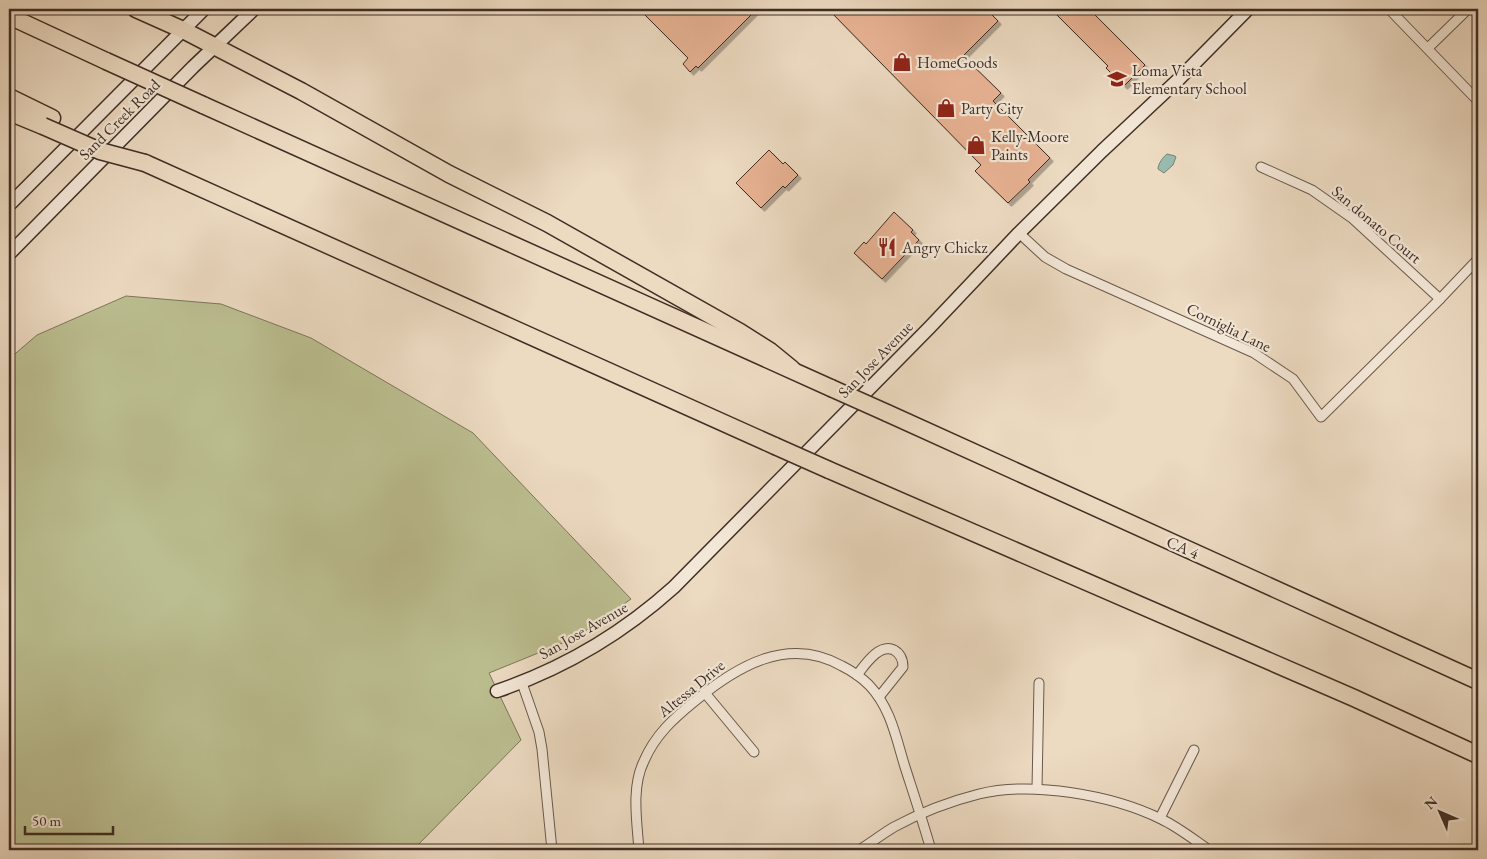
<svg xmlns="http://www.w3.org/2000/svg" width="1487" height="859" font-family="'EB Garamond',serif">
  <defs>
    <filter id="shadow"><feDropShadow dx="3.5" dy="3.5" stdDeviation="0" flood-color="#0004"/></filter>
  </defs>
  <rect width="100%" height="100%" fill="#ecdac1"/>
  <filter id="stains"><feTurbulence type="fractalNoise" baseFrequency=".004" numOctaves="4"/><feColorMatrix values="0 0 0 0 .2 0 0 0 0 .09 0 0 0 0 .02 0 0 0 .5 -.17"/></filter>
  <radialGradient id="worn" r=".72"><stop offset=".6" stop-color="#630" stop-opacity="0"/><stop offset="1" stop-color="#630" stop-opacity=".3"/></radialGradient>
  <polygon fill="#bbbe90" stroke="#7d765a" points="126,296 221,304 311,338 473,433 631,599 575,638 489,673 521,740 413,850 9,850 9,359 37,335"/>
  <path fill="#99bbb0" stroke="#758378" d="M1167,154L1175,156L1176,157L1173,165L1164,173L1158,169C1158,164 1163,157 1167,154Z"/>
  <g fill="#e7b293" stroke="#3f2e24" filter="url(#shadow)">
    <polygon points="639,9 757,9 698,68 696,66 690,72 683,64 688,58"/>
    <polygon points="828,9 986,9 998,21 963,56 1001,93 993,101 1050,158 1028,180 1030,182 1008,203 975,171 981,165"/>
    <polygon points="1051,9 1089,9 1145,65 1124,86 1106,68 1108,66"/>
    <polygon points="769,150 783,164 785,162 798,175 785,188 783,186 761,208 736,183"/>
    <polygon points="894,212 913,230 911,232 919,240 882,279 854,253 864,242 866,244"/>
  </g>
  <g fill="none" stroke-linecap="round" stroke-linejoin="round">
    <g stroke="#6a594b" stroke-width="11">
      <g id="street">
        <polyline points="1389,9 1478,101"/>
        <polyline points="1428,48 1468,9"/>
        <polyline points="1261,167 1312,190 1352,218 1440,299"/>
        <polyline points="1019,233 1045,257 1066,269 1254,353 1293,379 1321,417 1440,299 1478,259"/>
        <path d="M857,675C865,665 879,643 894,650C901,654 903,660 903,667L879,697"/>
        <polyline points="522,683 539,732 542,749 552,850"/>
        <polyline points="705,693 754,752"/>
        <polyline points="1037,789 1039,683"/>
        <polyline points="1160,818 1194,750"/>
        <path d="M639,850C637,822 631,787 644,761C655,735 674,718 695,701C736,667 788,635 842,666C852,671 861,677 869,685C891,708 896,738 905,767C914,795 923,822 931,850"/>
        <path d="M859,850C871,843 882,834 894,827C920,813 951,801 979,794C1032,781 1112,795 1161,819C1178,827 1193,839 1209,850"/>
      </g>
    </g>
    <g stroke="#3f2e24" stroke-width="15">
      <g id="secondary">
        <polyline points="9,205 204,9"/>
        <polyline points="9,254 193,67 254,9"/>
        <path d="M497,691C562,669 623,633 674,587L930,327L1019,233L1102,151L1179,79L1248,9"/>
      </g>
    </g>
    <g stroke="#3f2e24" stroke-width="19">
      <g id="highway">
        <polyline points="136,9 183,30 301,91 449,174 547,223 740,332 770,351 792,369"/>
        <polyline points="9,16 106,61"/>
        <polyline points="9,97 52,118"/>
        <polyline points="203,105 831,388"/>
        <polyline points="9,112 43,126"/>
        <polyline points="145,163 775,446"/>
        <polyline points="887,413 1478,681"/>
        <polyline points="829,470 1354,698 1478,755"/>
      </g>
    </g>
    <use href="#street" stroke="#f3e7d7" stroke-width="9"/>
    <use href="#secondary" stroke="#f3e7d7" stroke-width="12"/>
    <use href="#highway" stroke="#ecdac1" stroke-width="16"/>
    <g stroke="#3f2e24" stroke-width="19" stroke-linecap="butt">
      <g id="highway-bridge">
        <polyline points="106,61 203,105"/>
        <polyline points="43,126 100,151 145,163"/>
        <polyline points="831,388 887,413"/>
        <polyline points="775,446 829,470"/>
      </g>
    </g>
    <use href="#highway-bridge" stroke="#ecdac1" stroke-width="16"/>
  </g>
  <defs>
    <g id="shop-bare" transform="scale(1.5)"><path d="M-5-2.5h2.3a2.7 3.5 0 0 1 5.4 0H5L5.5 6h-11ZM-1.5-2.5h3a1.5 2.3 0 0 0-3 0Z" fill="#8f2418" stroke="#f3e7d7" stroke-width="2.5" paint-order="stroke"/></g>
    <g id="school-bare" transform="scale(1.5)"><path d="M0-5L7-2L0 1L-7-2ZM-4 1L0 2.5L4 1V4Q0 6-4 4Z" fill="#8f2418" stroke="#f3e7d7" stroke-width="2.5" paint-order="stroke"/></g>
    <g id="restaurant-bare" transform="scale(1.5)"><path d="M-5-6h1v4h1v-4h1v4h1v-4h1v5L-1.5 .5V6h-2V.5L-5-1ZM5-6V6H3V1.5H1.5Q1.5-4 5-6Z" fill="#8f2418" stroke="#f3e7d7" stroke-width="2.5" paint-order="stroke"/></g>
  </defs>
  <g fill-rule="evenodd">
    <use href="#shop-bare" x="902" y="62"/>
    <use href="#school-bare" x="1117" y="79"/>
    <use href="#shop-bare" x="946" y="108"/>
    <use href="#shop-bare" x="976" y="145"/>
    <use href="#restaurant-bare" x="887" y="247"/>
  </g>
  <g text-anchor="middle" stroke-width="4.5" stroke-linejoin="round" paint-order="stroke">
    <g font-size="16" fill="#3f2e24" stroke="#f3e7d7" text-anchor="start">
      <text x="917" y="68">HomeGoods</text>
      <text x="1132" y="76">Loma Vista<tspan x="1132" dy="18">Elementary School</tspan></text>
      <text x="961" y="114">Party City</text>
      <text x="991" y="142">Kelly-Moore<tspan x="991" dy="18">Paints</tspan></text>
      <text x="902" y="253">Angry Chickz</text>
    </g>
    <g font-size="16" fill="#3f2e24" stroke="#f3e7d7">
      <text transform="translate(119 119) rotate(-45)" y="6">Sand Creek Road</text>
      <text transform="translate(1377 224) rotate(40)" y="6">San donato Court</text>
      <text transform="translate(1229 327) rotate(26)" y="6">Corniglia Lane</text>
      <text transform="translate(875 359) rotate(-46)" y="6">San Jose Avenue</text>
      <text transform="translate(1183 547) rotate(24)" y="6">CA 4</text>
      <text transform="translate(583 630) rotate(-30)" y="6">San Jose Avenue</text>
      <text transform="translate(691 688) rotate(-39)" y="6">Altessa Drive</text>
    </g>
  </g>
  <rect width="1487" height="859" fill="none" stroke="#ecdac1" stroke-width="30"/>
  <rect x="10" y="10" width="1467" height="839" fill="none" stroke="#3f2e24" stroke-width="2.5"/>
  <rect x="15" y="15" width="1457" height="829" fill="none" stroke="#3f2e24"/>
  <g transform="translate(1440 812) rotate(315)" stroke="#f3e7d7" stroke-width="4" paint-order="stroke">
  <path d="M0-4L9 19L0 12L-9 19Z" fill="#3f2e24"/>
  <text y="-8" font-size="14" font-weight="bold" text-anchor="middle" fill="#3f2e24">N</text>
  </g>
  <path d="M25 826v8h88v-8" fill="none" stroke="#3f2e24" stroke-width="2.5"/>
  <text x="32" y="826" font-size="15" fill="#3f2e24" stroke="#f3e7d7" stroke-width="4" paint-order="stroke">50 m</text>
  <rect width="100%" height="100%" filter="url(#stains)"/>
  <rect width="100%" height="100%" fill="url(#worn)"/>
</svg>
